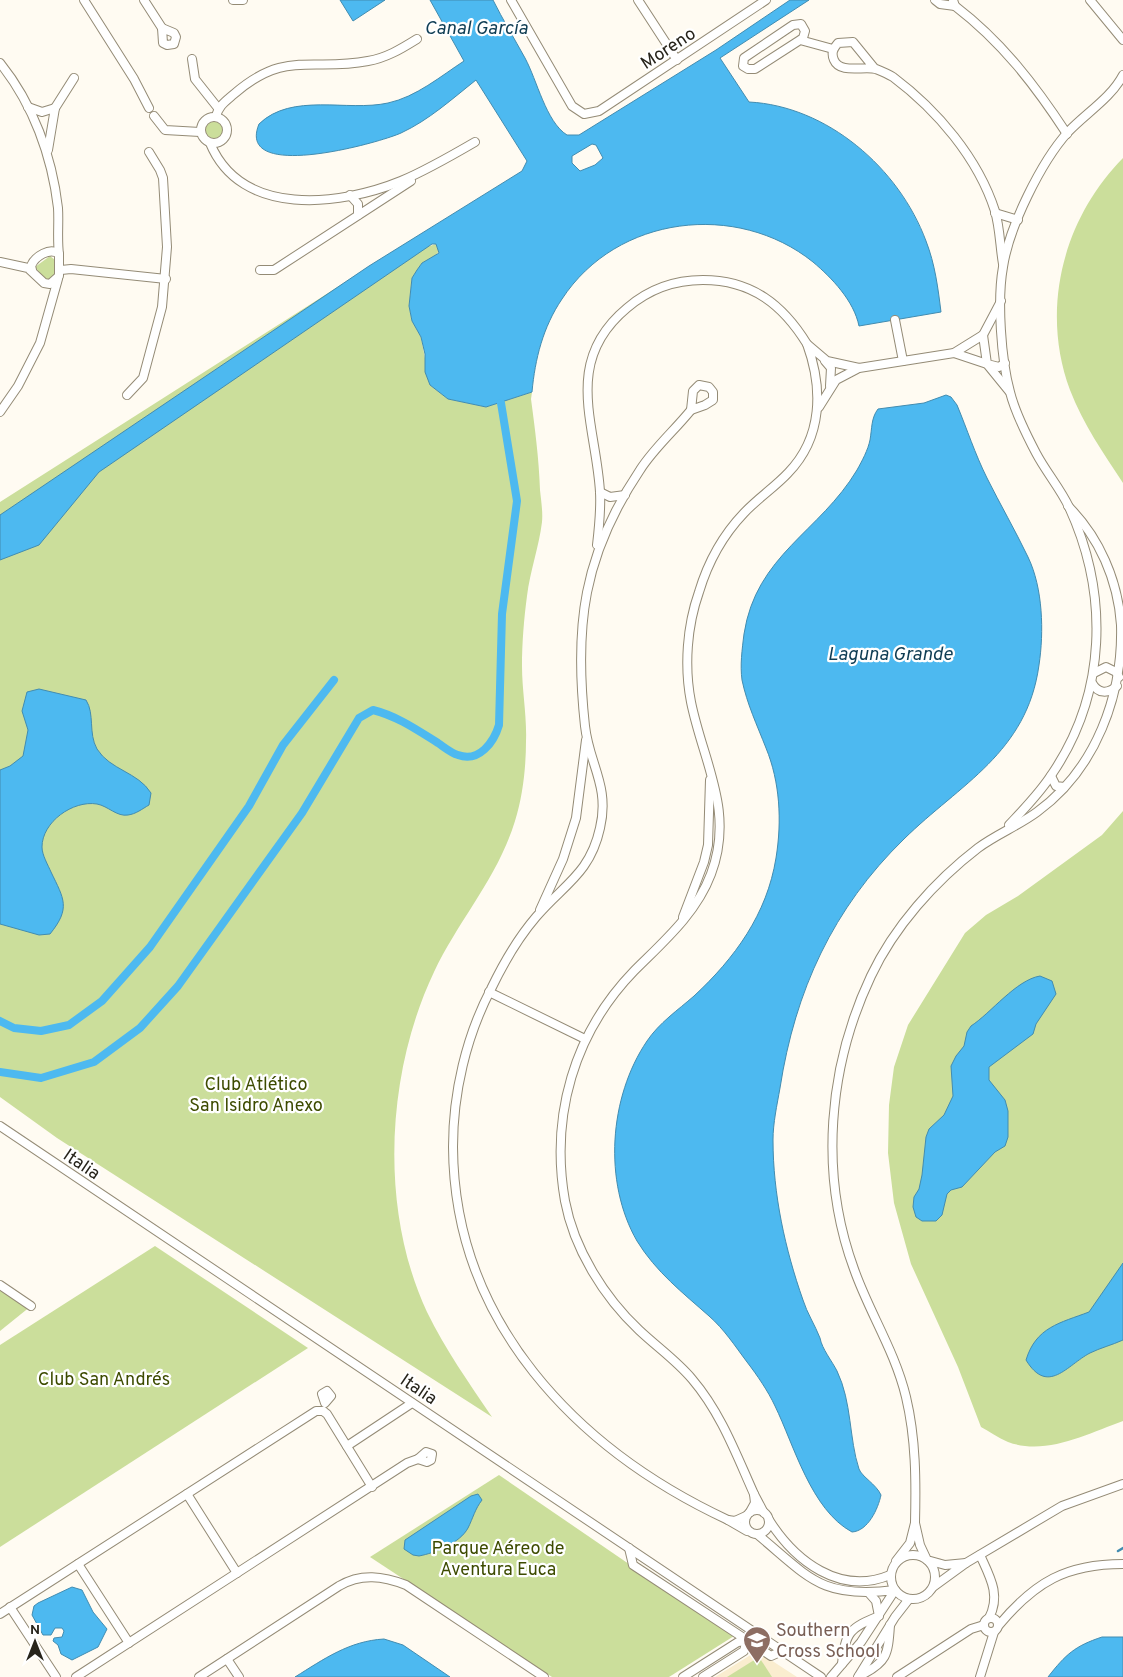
<svg xmlns="http://www.w3.org/2000/svg" width="1123" height="1677" font-family="Overpass,sans-serif">
  <rect width="100%" height="100%" fill="#fffbf2"/>
  <polygon fill="#faedcf" points="757,1651 797,1677 715,1677"/>
  <g fill="#cbde9b">
    <circle cx="214" cy="130" r="9"/>
    <path d="M1123,158V483C1104,454 1083,424 1070,390C1040,309 1063,219 1123,158Z"/>
    <path d="M416,237L414,241L417,250L436,244L439,251L434,258L422,263L412,278L409,306L412,321L421,337L430,385L448,399L486,407L532,392L531,399C535,429 539,459 540,490C541,500 543,512 542,522C539,547 530,571 527,596C524,618 522,643 522,666C522,691 527,716 526,741C526,766 523,796 515,821C497,879 459,919 434,972C386,1073 379,1209 427,1312C445,1349 469,1383 492,1417L57,1138L0,1097V502Z"/>
    <polygon points="50,256 55,260 54,277 47,281 35,267"/>
    <path d="M1123,811V1421C1087,1434 1046,1456 1008,1442C998,1438 989,1431 981,1427L958,1367L911,1264L894,1203L888,1153L889,1105L894,1067L908,1025L965,933L986,915L1018,896L1102,835Z"/>
    <polygon points="155,1246 308,1348 0,1547 0,1345"/>
    <polygon points="0,1285 31,1306 0,1331"/>
    <polygon points="499,1475 734,1636 669,1677 552,1677 370,1557"/>
    <polygon points="759,1657 772,1677 727,1677"/>
  </g>
  <g fill="#4db9f0" stroke="#428cb0" fill-rule="evenodd">
    <polygon points="340,0 385,0 353,21"/>
    <path d="M430,0H493C503,20 514,38 525,58C537,80 546,122 567,135H579L716,50L790,0H809L720,58L749,102C827,106 899,168 926,241C935,264 938,288 941,312L859,326C854,301 832,278 813,262C737,201 617,215 562,299C543,327 535,359 532,392L486,407L448,399L430,385L425,372V354L421,337L412,321L409,306L412,278L417,270L422,263L439,253L436,244H432L99,472L39,545L0,560V515L369,266L522,171L527,161L476,80C452,99 429,120 401,133C379,143 235,183 259,124C292,92 347,112 388,103C416,97 441,76 464,61ZM592,144L596,145L603,158L595,165L580,171L572,163V156Z"/>
    <path d="M946,395L951,397L957,405C967,429 975,454 987,478C1000,504 1015,530 1028,557C1043,588 1044,632 1039,665C1027,753 960,784 904,839C833,908 795,991 780,1088C777,1105 773,1123 773,1140C773,1194 785,1249 803,1300C807,1313 815,1325 820,1338C822,1349 832,1361 837,1371C852,1402 849,1439 859,1469C862,1477 876,1484 881,1495C878,1509 868,1531 852,1532C811,1510 794,1445 775,1406C768,1391 757,1375 747,1362C735,1346 724,1329 709,1316C683,1293 656,1272 637,1241C603,1182 609,1097 647,1041C659,1023 678,1010 694,996C735,958 767,914 776,858C782,821 780,782 766,748C757,725 747,704 742,680C740,665 742,650 744,634C756,555 820,532 857,470C862,461 868,450 870,440C872,429 871,418 878,409L924,403Z"/>
    <path d="M39,689L86,700C95,714 88,733 97,749C110,770 138,772 151,793L149,805C142,809 136,814 128,815C117,817 108,806 97,804C73,800 42,822 42,847C42,855 48,865 51,872C64,899 71,908 50,934L39,935L0,924V770L10,766L23,756L28,730L22,711L27,692Z"/>
    <path d="M1040,976L1052,981L1056,994L1036,1024L1033,1034L989,1067V1080L1005,1100L1008,1111V1137L1005,1146L995,1152L962,1187L951,1190L947,1194L942,1215L936,1221H922L916,1217L913,1207L914,1197L919,1189L922,1175L926,1137L929,1129L944,1115L953,1096L951,1066L956,1056L964,1046L967,1032L971,1026C991,1013 1016,980 1040,976Z"/>
    <path d="M1123,1263V1340C1112,1345 1100,1348 1090,1353C1067,1365 1048,1396 1026,1360C1036,1327 1060,1323 1089,1312Z"/>
    <path d="M478,1494L482,1500C475,1509 473,1518 468,1528C460,1543 435,1553 419,1556L413,1555L404,1549L405,1540L471,1496Z"/>
    <polygon points="72,1587 82,1590 93,1612 107,1629 98,1647 72,1660 61,1654 58,1645 53,1641 54,1638 62,1637 64,1631 62,1628 55,1628 51,1635 43,1635 32,1615 34,1606 38,1603"/>
    <path d="M1102,1637H1123V1677H1048C1066,1654 1075,1646 1102,1637Z"/>
    <path d="M384,1639L403,1645L450,1677H295C324,1659 349,1641 384,1639Z"/>
  </g>
  <g fill="none" stroke-linecap="round" stroke-linejoin="round">
    <polyline stroke="#428cb0" stroke-width="2.5" points="1118,1551 1123,1548"/>
    <g stroke="#4db9f0" stroke-width="8">
      <polyline points="0,1021 14,1028 41,1031 69,1025 102,1001 150,947 249,806 283,745 334,680"/>
      <path d="M0,1072L41,1078L94,1062L140,1028L178,986L302,813L359,718L373,710C397,716 417,730 438,743C444,747 451,753 458,755C479,763 494,742 499,725L502,614L517,501L501,403"/>
    </g>
    <g stroke="#948b76" stroke-width="10">
      <g id="minor">
        <polyline points="84,0 134,79 149,108"/>
        <polyline points="144,0 162,28"/>
        <polyline points="233,0 243,0"/>
        <polyline points="511,0 572,106 584,114 599,111 766,0"/>
        <polyline points="638,0 677,60"/>
        <polyline points="935,0 940,4 955,6 953,0"/>
        <polyline points="1090,0 1123,40"/>
        <path d="M955,6C1002,42 1035,85 1067,134"/>
        <polygon points="162,28 174,33 176,37 174,44 167,45 163,43"/>
        <polyline points="800,40 803,38 805,31 801,24 793,25 744,58 743,66 748,69 755,69 800,40 833,49"/>
        <polyline points="192,59 195,79 218,108"/>
        <path d="M0,63C33,104 52,156 58,208C59,223 57,239 59,254"/>
        <path d="M875,69L853,42L838,43C833,49 831,53 834,60C840,74 863,66 876,69C881,71 888,74 893,77C937,110 978,158 995,211C1000,228 1000,247 1003,264"/>
        <polyline points="28,107 42,112 55,108"/>
        <polyline points="154,116 165,130 200,132"/>
        <circle cx="214" cy="130" r="13"/>
        <path d="M216,117C218,106 226,101 234,94C286,49 311,72 368,61C386,58 401,49 417,39"/>
        <path d="M210,143C241,218 340,206 401,181C427,170 451,156 475,142"/>
        <polyline points="48,150 55,108 74,78"/>
        <polyline points="350,195 358,204 358,215"/>
        <polyline points="995,213 1018,220"/>
        <path d="M0,262L28,268L44,283L50,284L59,276V254C50,247 35,256 31,266L32,270"/>
        <polyline points="61,270 71,269 166,279"/>
        <polyline points="260,270 274,270 411,181"/>
        <polyline points="895,320 903,361"/>
        <polyline points="983,335 987,364 999,367 1005,363"/>
        <polyline points="954,353 987,364 1009,391"/>
        <polyline points="825,361 831,368 830,386"/>
        <polygon points="699,385 709,387 713,392 713,400 705,405 691,410 693,391"/>
        <polyline points="127,395 143,378 162,307 167,247 163,178 160,170 149,152"/>
        <polyline points="819,407 836,380 857,369"/>
        <path d="M691,410C674,431 654,448 640,470C583,555 574,626 585,726C589,764 610,786 600,828C590,874 563,885 536,917C518,938 503,964 491,989C466,1037 453,1093 453,1147C454,1322 576,1449 728,1520"/>
        <polyline points="0,412 18,386 40,343 58,279"/>
        <polyline points="600,492 610,497 625,495"/>
        <path d="M597,545C599,528 601,510 600,492C596,424 562,362 627,308C649,289 675,280 703,280C752,280 783,305 807,344"/>
        <polyline points="1094,673 1106,667 1116,672 1119,677"/>
        <path d="M1092,683C1098,694 1108,694 1117,686"/>
        <polyline points="1051,776 1056,786 1064,787"/>
        <path d="M1009,825C1024,809 1040,793 1052,774C1107,693 1109,594 1069,507C1060,488 1046,472 1036,453C1026,434 1015,412 1010,392C1001,359 997,300 1003,267C1009,227 1041,162 1068,132C1086,113 1111,98 1123,75"/>
        <polyline points="540,910 563,859 576,818 586,740"/>
        <polyline points="683,917 704,862 708,845 710,780"/>
        <polyline points="489,992 585,1039"/>
        <polyline points="0,1126 821,1677"/>
        <polyline points="0,1285 31,1306"/>
        <polygon points="327,1391 331,1396 325,1403 322,1394"/>
        <polyline points="323,1411 327,1414 372,1487"/>
        <polyline points="347,1446 412,1403"/>
        <polygon points="426,1452 432,1454 431,1460 427,1462 418,1459"/>
        <polyline points="187,1494 237,1573"/>
        <path d="M754,1494C736,1454 721,1413 692,1379C677,1361 657,1347 639,1330C604,1297 574,1249 565,1201C550,1116 574,1033 634,971C663,942 696,914 711,874C735,811 703,762 691,702C684,666 687,626 699,592C708,562 723,535 744,513C758,498 775,487 788,473C823,437 823,388 807,344L827,361L859,368L954,353L983,335L1001,301"/>
        <circle cx="757" cy="1522" r="12"/>
        <polyline points="750,1512 755,1503 754,1494 764,1513"/>
        <polyline points="746,1516 735,1521 728,1520 747,1531"/>
        <path d="M769,1520C795,1561 840,1596 890,1575"/>
        <path d="M915,1523C916,1481 916,1439 906,1397C895,1351 869,1312 854,1269C819,1174 828,1067 871,976C894,927 935,881 978,848C997,834 1018,826 1037,812C1096,769 1123,695 1121,625C1118,580 1099,537 1068,506"/>
        <path d="M758,1535C810,1578 821,1599 895,1590L861,1642L831,1677"/>
        <polyline points="629,1548 633,1565 771,1656 782,1651"/>
        <circle cx="913" cy="1577" r="22"/>
        <path d="M980,1555C990,1577 1001,1595 989,1618"/>
        <polyline points="896,1561 910,1543 915,1523 920,1545 927,1560 945,1565 966,1563 933,1587"/>
        <polyline points="966,1563 1062,1506 1123,1484"/>
        <polyline points="78,1564 129,1643"/>
        <polyline points="10,1607 56,1677"/>
        <polyline points="0,1614 316,1411 323,1411"/>
        <circle cx="991" cy="1625" r="7"/>
        <path d="M999,1625C1035,1582 1066,1564 1123,1564"/>
        <polyline points="227,1659 239,1677"/>
        <path d="M842,1664C845,1632 850,1628 879,1616L876,1601L869,1593"/>
        <path d="M859,1676C887,1663 888,1655 890,1625"/>
        <polyline points="76,1677 407,1463 418,1459"/>
        <path d="M199,1677L339,1586C361,1573 383,1576 406,1585L544,1677"/>
        <polyline points="683,1677 738,1642 746,1641"/>
        <polyline points="703,1677 744,1651 747,1639"/>
        <polyline points="858,1677 895,1617 909,1599"/>
        <polyline points="897,1677 971,1629 984,1625"/>
        <polyline points="980,1677 994,1632"/>
      </g>
    </g>
    <use href="#minor" stroke="#fff" stroke-width="8"/>
  </g>
  <defs>
    <g id="school-pin" transform="scale(1.4375)"><path d="M0 17L-7.5 6A9.5 9.5 0 1 1 7.5 6Z" fill="#8d6e63" stroke="#fff"/><path d="M0-5L7-2L0 1L-7-2ZM-4 1L0 2.5L4 1V4Q0 6-4 4Z" fill="#fff"/></g>
  </defs>
  <g fill-rule="evenodd">
    <use href="#school-pin" x="757" y="1640"/>
  </g>
  <g text-anchor="middle" stroke-width="4.5" stroke-linejoin="round" paint-order="stroke">
    <g font-size="18" fill="#27241b" stroke="#fff">
      <text transform="translate(668 48) rotate(-33)" y="6">Moreno</text>
      <text transform="translate(82 1164) rotate(34)" y="6">Italia</text>
      <text transform="translate(419 1389) rotate(34)" y="6">Italia</text>
    </g>
    <g font-size="18" fill="#3d4b00" stroke="#fff">
      <text x="256" y="1090">Club Atlético<tspan x="256" dy="21">San Isidro Anexo</tspan></text>
      <text x="104" y="1385">Club San Andrés</text>
      <text x="498" y="1554">Parque Aéreo de<tspan x="498" dy="21">Aventura Euca</tspan></text>
    </g>
    <g font-size="18" fill="#785e54" stroke="#fff" text-anchor="start">
      <text x="776" y="1636">Southern<tspan x="776" dy="21">Cross School</tspan></text>
    </g>
    <g font-size="19" font-style="italic" fill="#0f3d54" stroke="#fff">
      <text x="476" y="34">Canal García</text>
      <text x="890" y="660">Laguna Grande</text>
    </g>
  </g>
  <g transform="translate(35 1642)" stroke="#ffffff" stroke-width="4" paint-order="stroke">
  <path d="M0-4L9 19L0 12L-9 19Z" fill="#27241b"/>
  <text y="-8" font-size="14" font-weight="bold" text-anchor="middle" fill="#27241b">N</text>
  </g>
</svg>
